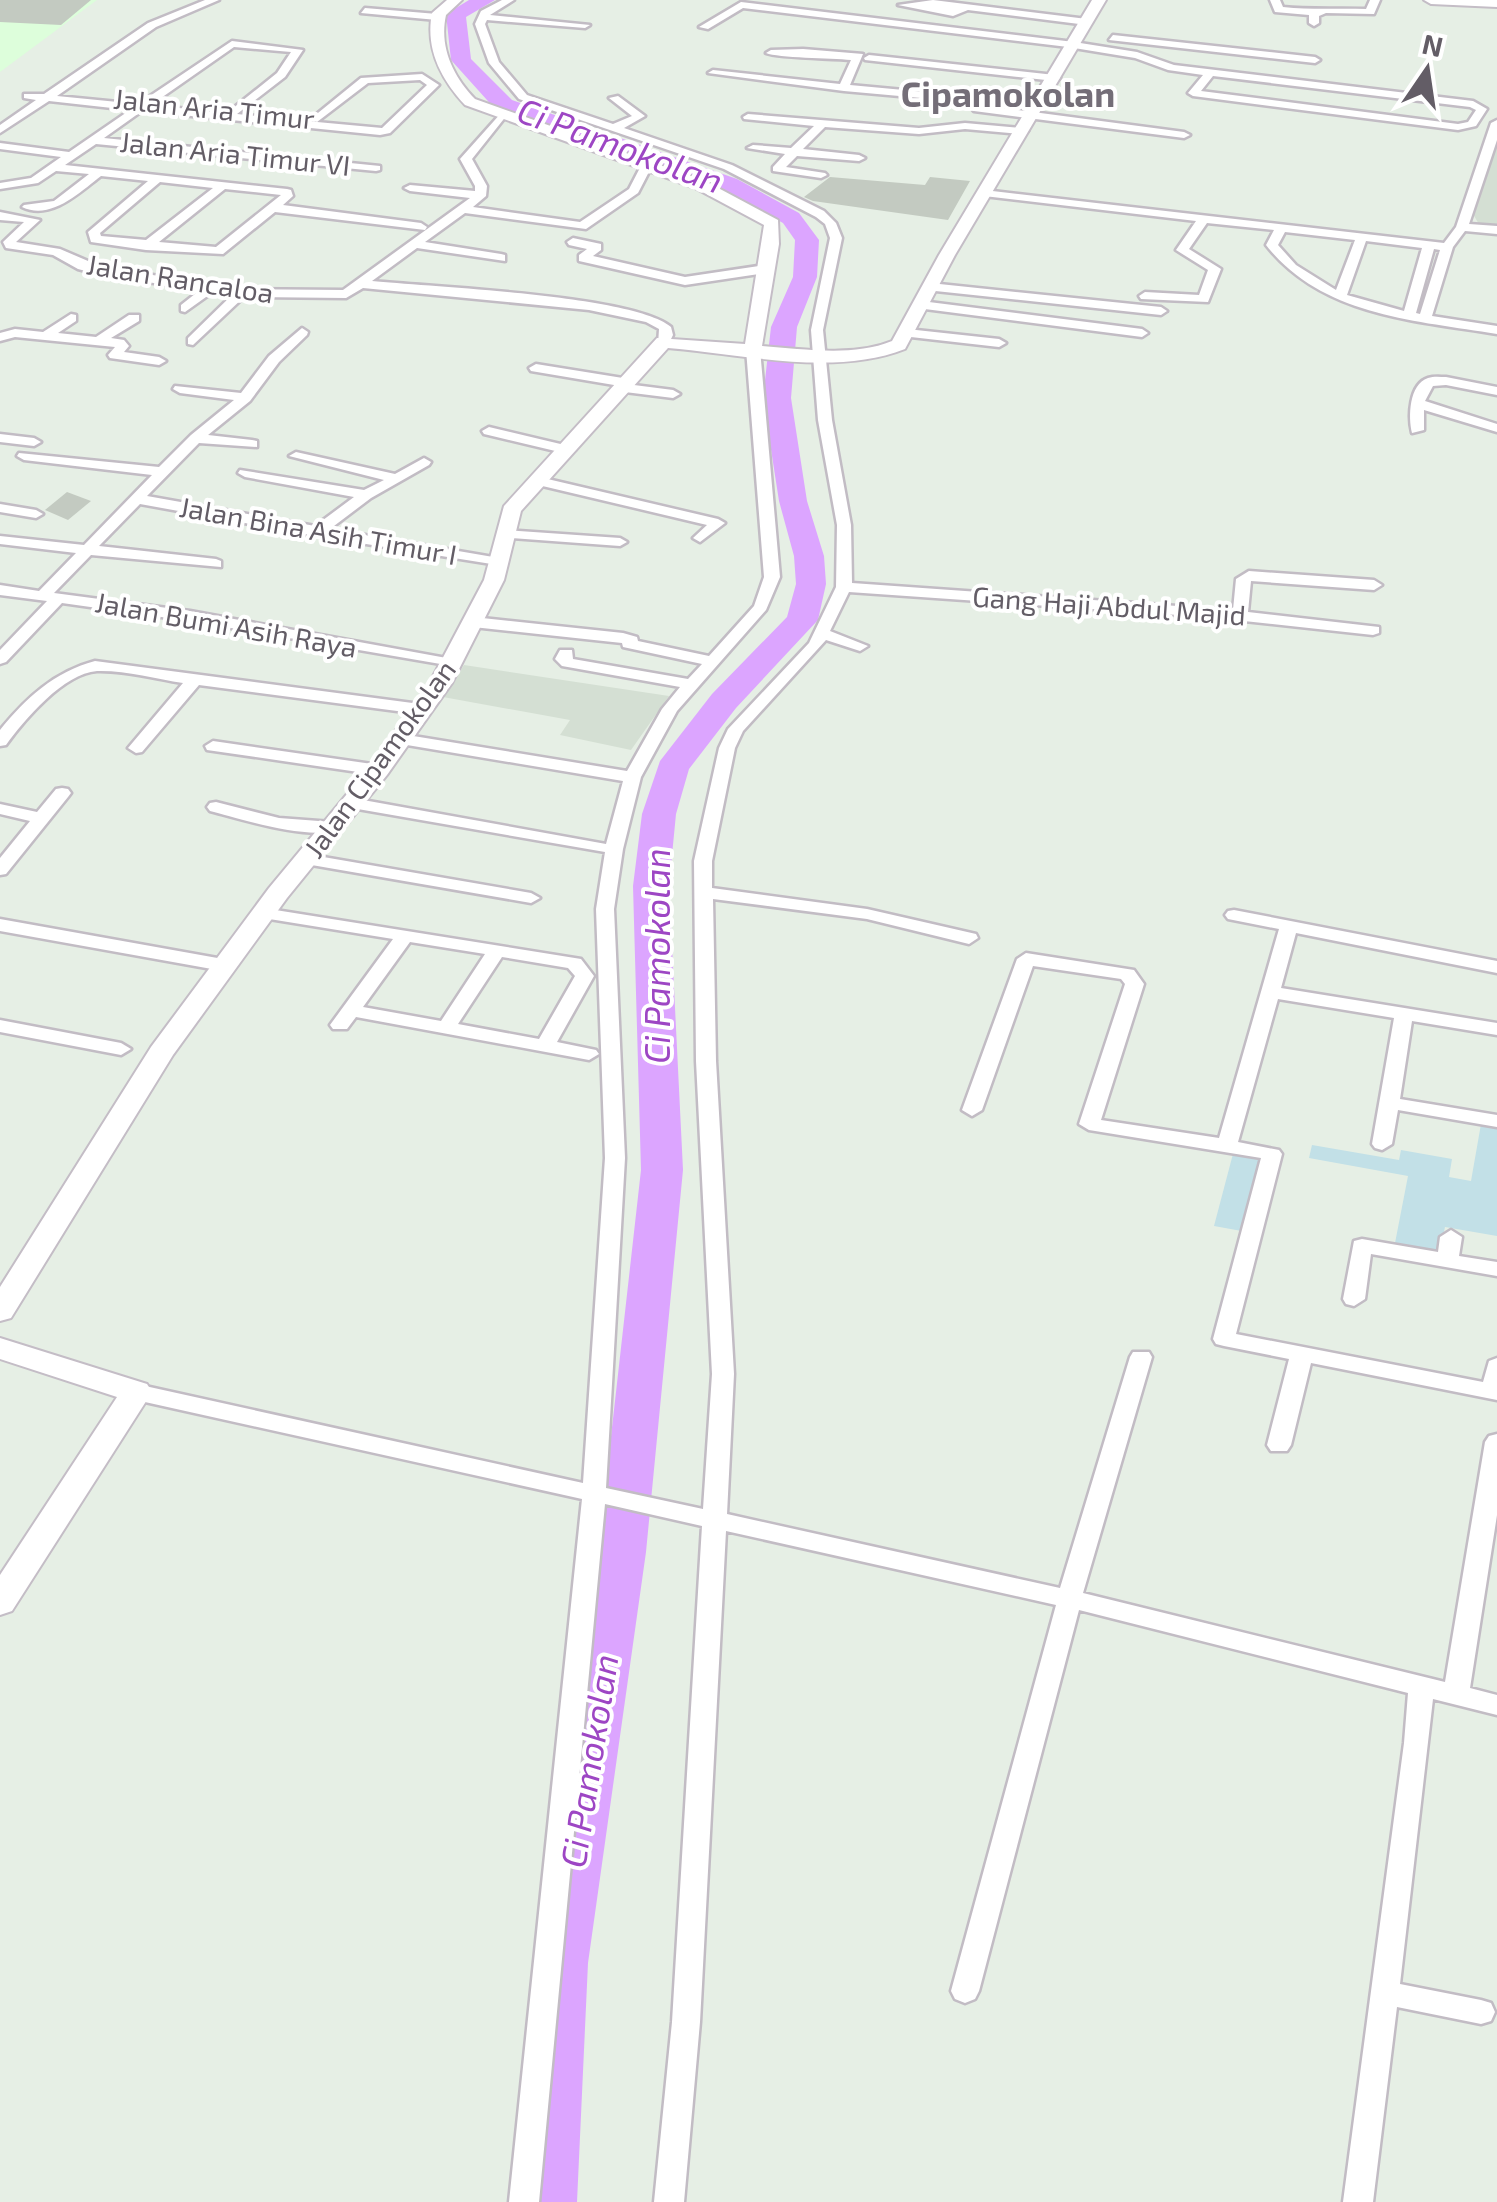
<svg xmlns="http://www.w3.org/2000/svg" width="1497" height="2202" font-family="'Exo 2',sans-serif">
  <rect width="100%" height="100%" fill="#e6efe5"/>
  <polygon fill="#ddfedb" points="0,0 97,0 0,72"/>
  <g fill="#d4dfd3">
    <polygon points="1497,146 1497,228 1480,226 1473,214"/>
    <polygon points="464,665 669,696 631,750 560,735 570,720 443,697"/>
  </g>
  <g fill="#c2e0e7">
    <polygon points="1481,1124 1497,1127 1497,1236 1445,1227 1440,1251 1395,1243 1408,1176 1309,1158 1312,1145 1399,1160 1401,1150 1452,1159 1449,1177 1471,1181"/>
    <polygon points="1234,1150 1266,1155 1247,1232 1214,1226"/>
  </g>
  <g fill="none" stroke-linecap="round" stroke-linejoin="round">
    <polygon fill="#dca5ff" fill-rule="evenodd" points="469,0 495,0 466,17 471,59 512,100 737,179 799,213 819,240 817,277 797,327 791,398 807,501 824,556 826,584 818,620 736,708 689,769 676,814 669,886 683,1170 646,1552 588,1963 577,2202 517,2202 532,1963 598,1552 641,1170 633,886 642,814 660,761 712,694 787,617 796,584 794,556 779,501 763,398 771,327 793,277 795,240 783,223 721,189 496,110 451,60 446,14"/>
  </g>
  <g fill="#c3cac1">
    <polygon points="0,0 91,0 61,25 0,22"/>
    <polygon points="830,177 925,185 930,177 970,181 948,220 813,201 804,197"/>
    <polygon points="67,492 91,501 68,520 45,510"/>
  </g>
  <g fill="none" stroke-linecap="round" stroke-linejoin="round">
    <g stroke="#c2bcc4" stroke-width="5">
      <g id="street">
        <path d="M205,0H219L156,27L57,96L138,104L232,41L303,50L285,77L237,114L317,122L312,119L313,117L361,78L422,74L439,85L390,133L380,135L142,111L104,138L380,166V170L376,171L96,144L65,165L287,189L291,190L293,196L283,205L421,223L427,227L425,230L275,212L223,254L146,250L91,242L88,232L148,181L101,176C80,192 51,221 22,207L24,205L54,201L89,174L56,171L38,183L0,189V183L31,178L61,157L0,149V143L69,152L130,110L49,101L0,133V125L36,100L24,98V94H44L148,23ZM234,47L291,52L277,73L232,109L234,114L151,105ZM420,80L427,85L382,128L317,122L368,83ZM160,182L213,188L146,240L101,236L100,233ZM225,189L281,195L216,247L159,242Z"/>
        <polygon points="502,0 514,0 490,15 590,25 585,28 487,20 485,24 499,62 527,95 613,124 632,116 609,98 618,96 645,116 624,128 732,165 824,211 836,223 842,238 823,330 832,420 851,525 852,583 1233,610 1236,579 1249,571 1374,580 1382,585 1374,590 1251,581 1248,612 1379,627 1379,633 1373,635 1207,617 849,592 830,631 868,646 860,651 826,640 743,731 735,748 712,861 712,888 867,909 976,934 978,938 969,944 867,919 713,899 716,1061 734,1374 727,1514 1060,1588 1130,1357 1133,1352 1149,1352 1152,1357 1083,1593 1445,1682 1485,1442 1489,1436 1497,1434 1497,1515 1470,1688 1497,1695 1497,1715 1433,1699 1400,1984 1481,2000 1491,2003 1495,2012 1491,2021 1481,2024 1397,2007 1373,2202 1343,2202 1404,1743 1408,1693 1079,1610 979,1991 975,1999 965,2003 955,1999 951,1991 1056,1605 726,1531 700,2022 684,2202 654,2202 672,2022 702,1526 605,1504 539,2202 509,2202 582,1499 136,1400 128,1397 125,1392 128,1387 136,1384 583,1483 605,1158 596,909 605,852 352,808 343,803 352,798 606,844 623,781 401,744 393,739 401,734 627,771 662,709 680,687 562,666 555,659 560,650 572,650 573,659 688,679 702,664 623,647 622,643 473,627 465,622 473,617 623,633 637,637 638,641 709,656 754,606 764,577 746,349 753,345 760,349 780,577 766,610 677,711 641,777 623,849 614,909 625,1158 606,1488 703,1509 712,1374 696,1061 694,861 719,748 728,729 809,643 836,587 837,525 818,420 811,330 830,238 825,224 816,217 724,169 519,99 489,63 475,24 481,11"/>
        <polygon points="933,0 1087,19 1092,22 1087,25 968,10 953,16 898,5"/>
        <path d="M1270,0H1280L1283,7C1311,10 1338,8 1366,9L1370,0H1380L1374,14L1326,13L1319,16V23L1314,26L1309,23V15L1275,12Z"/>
        <path d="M741,2L1074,42L1137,52L1174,65L1473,101L1487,109L1476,126L1458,130L1193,96L1188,93L1203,75L1168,70L1135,58L1068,47L743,8L708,29L699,27ZM1213,76L1470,107L1476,110L1468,122L1458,124L1201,91Z"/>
        <polygon points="365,8 437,14 442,17 437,20 361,13"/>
        <polygon points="1113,35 1315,57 1320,60 1315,63 1109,40"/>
        <path d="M803,49L863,54L850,85L968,96L977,99L979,105L1184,132L1190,135L1184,138L974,111L966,102L844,91L708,73L713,70L840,84L851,60C831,58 778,58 766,53L771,50Z"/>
        <polygon points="869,55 1055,75 1060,78 1055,81 865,60 864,58"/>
        <path d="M502,112L507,115L472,159L487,186L486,196L473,207L580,222L629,189L643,162L653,164L638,193L586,229L465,213L425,242L501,254L505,255V261L417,248L372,281C431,287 633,295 671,327L673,335L668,345H658L659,329L646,322L589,310L363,288L346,298L244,297L193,345L188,344V338L232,295L213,292L185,312L181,311V305L200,290L101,275L78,269L53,255L6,248L3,242L24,222L0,220V212L40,220L16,242L60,249L102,267L241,289L343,290L470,198L410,191L404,188L410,185L475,191V186L460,159Z"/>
        <polygon points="748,114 919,128 965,123 1022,128 1028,131 1022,134 965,129 919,134 825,127 803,149 859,155 865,158 859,161 797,156 786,167 825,173 827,175 821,178 773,171 773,167 785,154 747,148 753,145 791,148 814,126 744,119 743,117"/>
        <path d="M1497,120V140L1469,224L1497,226V234L1465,231L1453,247L1432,316L1497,326V334C1413,320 1322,316 1266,245L1274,230L1207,223L1189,249L1221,269L1208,302L1141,299L1139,296L1145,292L1199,295L1208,270L1176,250L1196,221L984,196L978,193L984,190L1444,243L1456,227L1491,123ZM1285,232L1355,240L1336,290L1296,265L1278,245ZM1366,241L1422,248L1404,311L1347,295ZM1434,249L1440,250L1420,314L1416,313Z"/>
        <polygon points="573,238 601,244 601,250 593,256 685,277 765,265 771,269 765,273 685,285 579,261 579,255 587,249 569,245 567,242"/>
        <polygon points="930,283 1161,307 1167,311 1161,315 926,290 924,287"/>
        <polygon points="921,301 1142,329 1148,333 1142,337 917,308 917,302"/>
        <polygon points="71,314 76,315 76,321 58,333 96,337 129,315 139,315 139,321 111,338 124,340 129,346 124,352 159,357 166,361 159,365 110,358 108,355 115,347 15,337 0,341 0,333 15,329 43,332"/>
        <polygon points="302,328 308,332 307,335 279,362 250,401 208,435 252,440 257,441 257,447 199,443 147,496 315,526 354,497 245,477 238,473 240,470 364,490 384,480 289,456 296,452 395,474 424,458 431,462 429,465 371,498 330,529 499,558 504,560 504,566 316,536 140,504 99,546 216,559 221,561 221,567 91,555 54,593 190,611 452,659 458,661 458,667 190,621 62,603 6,662 0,664 0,650 47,601 0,595 0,585 39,591 76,553 0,544 0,536 84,545 152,475 24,460 17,456 19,453 159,467 191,435 234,400 180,393 173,389 175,386 241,393 269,356"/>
        <polygon points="907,329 999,339 1006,343 999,347 902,336 901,333"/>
        <polygon points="536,364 629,379 634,380 634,385 673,390 680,394 673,398 625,392 620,391 620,386 531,371 529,368"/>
        <path d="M1446,377L1497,387V395L1446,385L1433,386L1425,401L1497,424V432L1424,410V430L1412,433C1408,417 1409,384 1428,378C1434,376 1440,377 1446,377Z"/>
        <polygon points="489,427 573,447 575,450 568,454 484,434 482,431"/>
        <polygon points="0,434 34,438 41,442 34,446 0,442"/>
        <polygon points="539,477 718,519 725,523 700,542 693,538 707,525 534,484 534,478"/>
        <polygon points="0,504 36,510 43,514 36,518 0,512"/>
        <polygon points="504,530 620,538 627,542 620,546 499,537 499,531"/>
        <path d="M95,661L420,704L428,709L420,714L199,685L142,752L136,753L128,748L183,683C156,679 124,670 97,671C64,673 24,720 6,745L0,746V730C26,698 54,672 95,661Z"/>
        <polygon points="213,741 379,765 387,770 379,775 207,750 205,746"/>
        <polygon points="62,788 68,789 71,793 68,797 6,874 0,875 0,858 30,821 0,814 0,804 37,812 56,789"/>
        <path d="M216,802L279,818L332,822L341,827C319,844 237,818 210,811L207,807L210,803Z"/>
        <polygon points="306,854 531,893 540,898 531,903 300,863 297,859 300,855"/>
        <path d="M263,908L581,959L594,976L557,1042L596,1050L599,1054L589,1060L356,1017L347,1029H333L330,1025L393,939L257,917L254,913L257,909ZM410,942L485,954L441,1021L363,1007ZM502,957L568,968L575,976L539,1039L458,1024Z"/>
        <polygon points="1234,910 1497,961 1497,973 1296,933 1281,988 1497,1023 1497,1035 1412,1021 1400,1099 1497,1115 1497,1127 1398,1110 1392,1144 1382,1150 1375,1148 1372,1144 1394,1018 1278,999 1238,1142 1279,1150 1282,1154 1236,1334 1483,1382 1489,1361 1497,1358 1497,1400 1311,1363 1291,1445 1287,1451 1271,1451 1267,1445 1289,1359 1224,1346 1216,1344 1213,1339 1261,1158 1089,1130 1079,1124 1125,984 1121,979 1033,966 982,1110 972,1116 962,1110 1017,959 1026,953 1134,970 1144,984 1101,1120 1219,1138 1279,929 1228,919 1225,915 1228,911"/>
        <polygon points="0,919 223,959 232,965 223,971 0,931"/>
        <polygon points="0,1020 121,1043 131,1049 121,1055 0,1032"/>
        <polygon points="1451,1230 1462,1237 1459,1256 1497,1262 1497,1276 1371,1254 1365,1299 1354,1306 1346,1304 1343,1299 1354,1241 1362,1239 1438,1252 1440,1237"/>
      </g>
    </g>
    <g stroke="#c4bdc6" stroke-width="4">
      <g id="secondary">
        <path d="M447,0H462L446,15C439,47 453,76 475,99L707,182L778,220L779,244L762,346C804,349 853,357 892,341L939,255L1092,0H1106L955,255L905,349C834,377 742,354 668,348L521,511L504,580L452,683L387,775L287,898L173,1055L11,1318L0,1321V1287L151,1047L269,888L371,765L430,682L484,580L504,506L657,338L745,344L764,225L695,188L465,105C441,79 425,49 432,13Z"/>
        <polygon points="1424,0 1497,0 1497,7 1431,4"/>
        <polygon points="0,1338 147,1384 152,1392 12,1611 0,1615 0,1575 117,1397 0,1359"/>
      </g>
    </g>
    <use href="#street" fill="#fff" fill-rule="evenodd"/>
    <use href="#secondary" fill="#fff" fill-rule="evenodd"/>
  </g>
  <g text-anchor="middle" stroke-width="8" stroke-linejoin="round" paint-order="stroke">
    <g font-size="28" fill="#635d66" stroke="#fff">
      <text transform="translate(214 109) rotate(6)" y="10">Jalan Aria Timur</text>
      <text transform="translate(235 154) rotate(6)" y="10">Jalan Aria Timur VI</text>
      <text transform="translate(180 279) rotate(9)" y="10">Jalan Rancaloa</text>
      <text transform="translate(318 531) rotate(10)" y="10">Jalan Bina Asih Timur I</text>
      <text transform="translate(1109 606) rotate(4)" y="10">Gang Haji Abdul Majid</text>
      <text transform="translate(226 625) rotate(10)" y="10">Jalan Bumi Asih Raya</text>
      <text transform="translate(380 759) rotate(-54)" y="10">Jalan Cipamokolan</text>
    </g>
    <g font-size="35" font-weight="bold" fill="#746e78" stroke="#fff">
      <text x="1008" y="107">Cipamokolan</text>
    </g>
    <g font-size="35" font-style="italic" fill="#9d46c4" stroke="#fff">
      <text transform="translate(620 146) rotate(20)" y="12">Ci Pamokolan</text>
      <text transform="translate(658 956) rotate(-90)" y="12">Ci Pamokolan</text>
      <text transform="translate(590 1761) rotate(-81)" y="12">Ci Pamokolan</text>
    </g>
  </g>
  <g transform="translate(1427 70) rotate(13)" stroke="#ffffff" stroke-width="8" paint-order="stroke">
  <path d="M0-8L18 38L0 25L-18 38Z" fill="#635d66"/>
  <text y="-15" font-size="28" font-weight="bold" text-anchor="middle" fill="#635d66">N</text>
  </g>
</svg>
